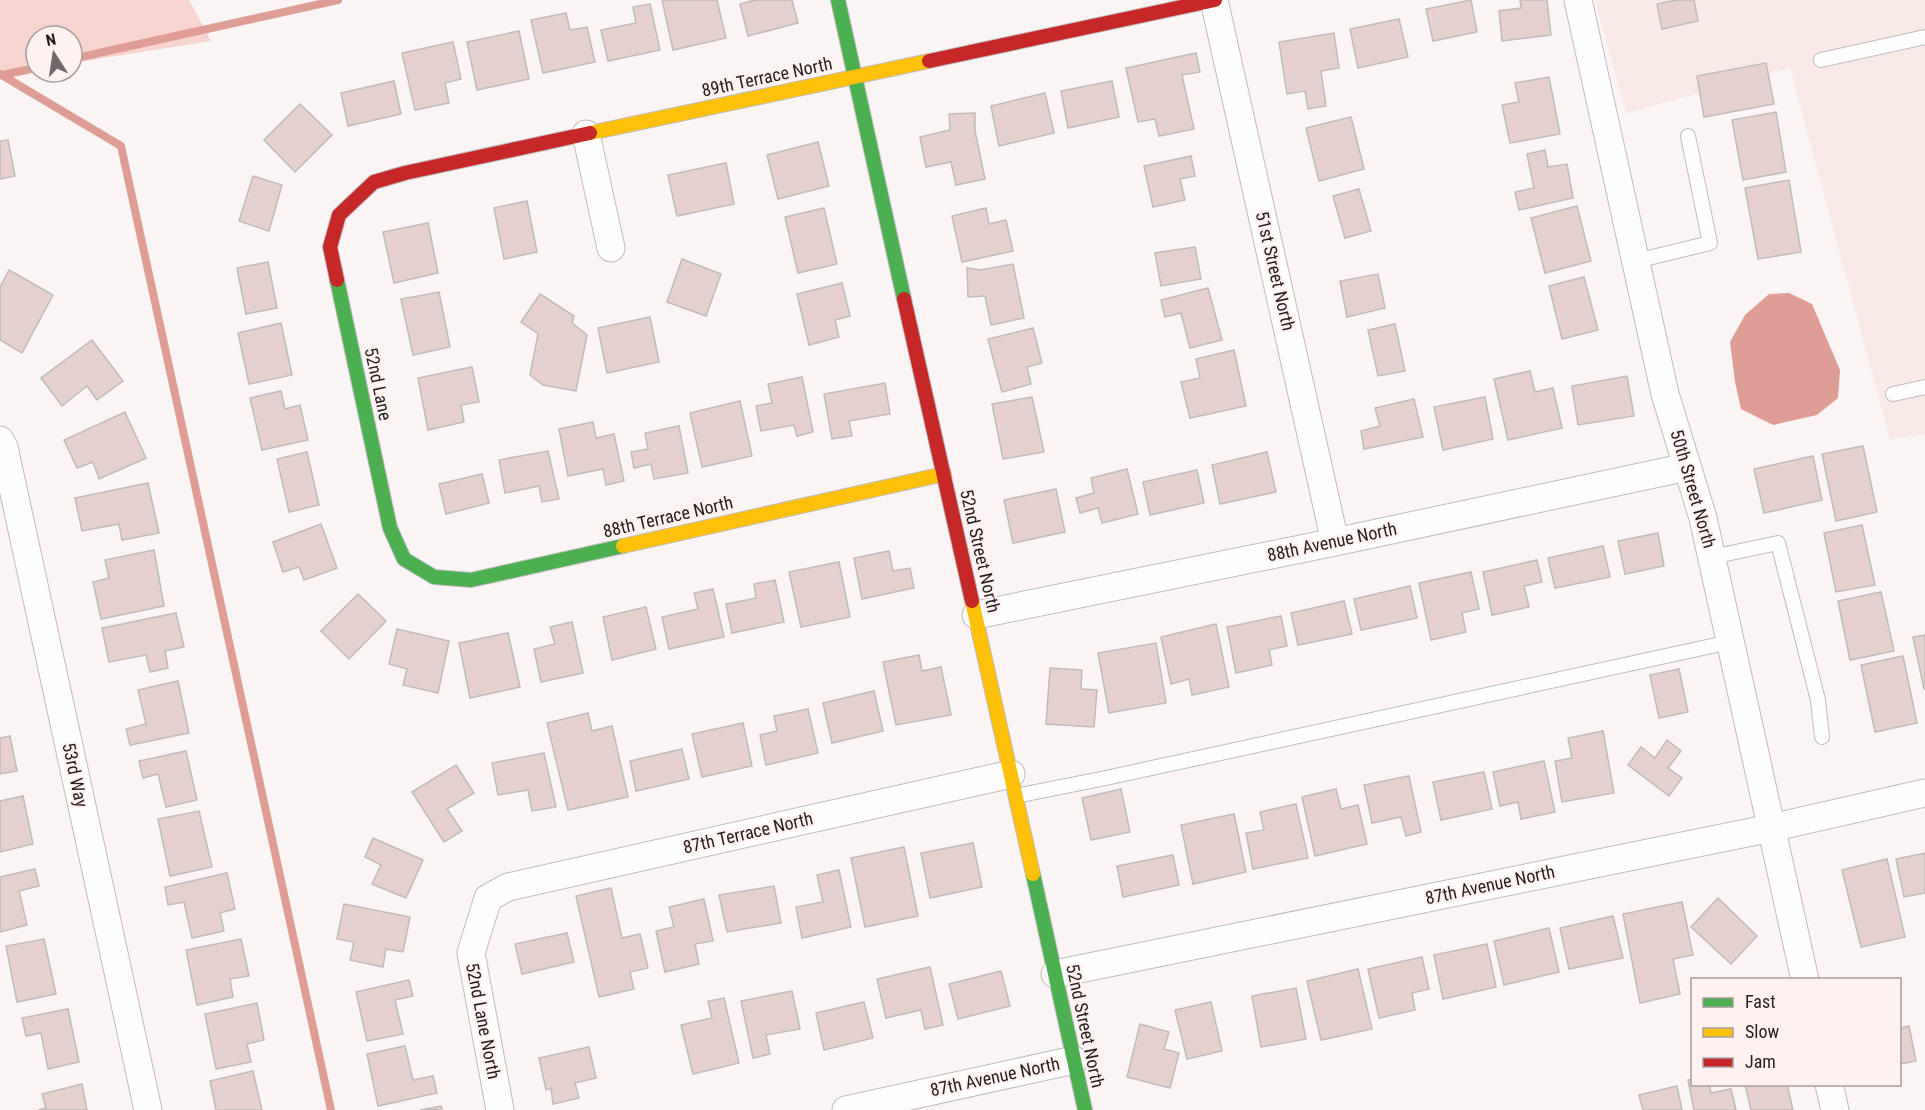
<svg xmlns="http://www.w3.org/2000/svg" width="1925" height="1110" font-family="'Roboto Condensed',sans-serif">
  <rect width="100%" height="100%" fill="#faf4f4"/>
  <polygon fill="#f8e8e6" points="1595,0 1925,0 1925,434 1890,439 1790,68 1626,113"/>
  <polygon fill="#f7d4cf" points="0,0 189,0 211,41 72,63 72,36 36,36 36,68 0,74"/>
  <polygon fill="#df9e95" points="1789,293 1812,304 1840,370 1838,398 1817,415 1773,425 1741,409 1735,382 1730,342 1745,315 1769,294"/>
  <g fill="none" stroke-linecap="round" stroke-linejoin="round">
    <g stroke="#df9e95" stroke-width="8">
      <polyline points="72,59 338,0"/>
      <polyline points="0,74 121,146 331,1110"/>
      <polyline points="2,75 36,68"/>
    </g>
  </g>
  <g fill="#e6d1ce" stroke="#c1bcbb" stroke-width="1.5">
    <polygon points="662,0 717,0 726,38 673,50"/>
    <polygon points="755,0 792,0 798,23 748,36 740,4"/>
    <polygon points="1471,0 1477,32 1433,41 1426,9"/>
    <polygon points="1520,0 1547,0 1551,35 1502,41 1499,11 1521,8"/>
    <polygon points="1676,0 1694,0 1698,21 1662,29 1657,4"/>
    <polygon points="650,4 660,50 608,61 601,30 636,23 633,7"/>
    <polygon points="566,13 570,30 587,27 595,62 543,73 531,20"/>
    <polygon points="1399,19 1408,57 1358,68 1350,29"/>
    <polygon points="519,31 529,79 477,90 467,42"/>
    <polygon points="1334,33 1339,68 1321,71 1326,106 1308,109 1305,91 1287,94 1279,42"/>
    <polygon points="453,42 461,79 445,83 449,103 415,110 402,53"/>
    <polygon points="1196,53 1200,72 1182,75 1194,129 1159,136 1155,119 1138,122 1126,68"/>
    <polygon points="1766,63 1774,104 1704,117 1697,76"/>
    <polygon points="1549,77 1560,134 1510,143 1502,105 1519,102 1515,83"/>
    <polygon points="394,81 401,114 348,126 341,93"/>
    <polygon points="1112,81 1119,117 1068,128 1061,91"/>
    <polygon points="1045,93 1054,133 999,146 991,106"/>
    <polygon points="300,104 332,135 295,172 264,140"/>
    <polygon points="1776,112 1786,172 1743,180 1732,120"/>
    <polygon points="975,113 975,131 985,179 956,185 951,162 926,167 920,137 950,130 949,114"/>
    <polygon points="1351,117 1364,169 1319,181 1306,128"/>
    <polygon points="8,140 15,176 0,179 0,141"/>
    <polygon points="818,142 829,186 778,199 767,155"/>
    <polygon points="1545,150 1548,167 1567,164 1573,198 1519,210 1515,192 1534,188 1527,154"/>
    <polygon points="1191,156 1195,176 1180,179 1185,200 1153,207 1144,166"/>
    <polygon points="726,163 734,204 677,216 668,175"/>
    <polygon points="253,176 282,185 269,231 239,221"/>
    <polygon points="1789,180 1801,252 1758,259 1745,188"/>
    <polygon points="1359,189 1371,231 1345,238 1333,196"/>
    <polygon points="527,201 537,252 504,259 494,208"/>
    <polygon points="1577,206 1591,261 1545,273 1531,218"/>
    <polygon points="824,208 837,264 798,273 785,217"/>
    <polygon points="986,208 989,224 1006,220 1013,251 962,262 952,216"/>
    <polygon points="428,223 438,273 394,283 383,232"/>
    <polygon points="1195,247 1201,279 1161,286 1155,253"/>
    <polygon points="682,259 721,274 706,316 667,302"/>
    <polygon points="268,262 277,308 246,314 237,268"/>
    <polygon points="1013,264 1024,318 991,325 985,296 968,297 967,268 980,270"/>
    <polygon points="9,270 53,295 22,353 0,340 0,287"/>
    <polygon points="1378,274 1385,308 1347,317 1340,281"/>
    <polygon points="1584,277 1598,330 1562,339 1549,286"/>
    <polygon points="842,283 850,316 835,320 839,337 809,345 797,294"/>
    <polygon points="1208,288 1222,340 1190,348 1181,313 1165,317 1161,300"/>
    <polygon points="439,292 450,347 413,355 401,299"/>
    <polygon points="540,294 574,316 572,323 587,335 576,391 543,385 530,375 538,334 521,322"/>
    <polygon points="650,317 659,362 607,373 598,328"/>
    <polygon points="281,323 292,375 249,384 238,333"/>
    <polygon points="1395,324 1405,371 1378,376 1368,330"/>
    <polygon points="1033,328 1042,363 1027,367 1031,384 1002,392 988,339"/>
    <polygon points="92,340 123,381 97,400 87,386 62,406 41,378"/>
    <polygon points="1234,350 1246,406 1190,418 1181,382 1200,378 1196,359"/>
    <polygon points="472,367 479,402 461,405 464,422 428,430 418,378"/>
    <polygon points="1530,371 1535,392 1553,388 1562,428 1508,440 1494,379"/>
    <polygon points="1627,376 1634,416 1578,425 1572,386"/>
    <polygon points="802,377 813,432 797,436 794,425 761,431 756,406 772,403 768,384"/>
    <polygon points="885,383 890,414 849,421 852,436 832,439 824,394"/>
    <polygon points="281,391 285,409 300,405 308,440 262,450 250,398"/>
    <polygon points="1032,397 1044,452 1003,459 992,404"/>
    <polygon points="1485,397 1493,439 1443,450 1434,407"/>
    <polygon points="1414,399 1423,437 1364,449 1361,431 1380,426 1375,408"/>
    <polygon points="740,401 752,456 702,467 690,413"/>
    <polygon points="125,412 146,458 99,479 93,462 77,468 64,440"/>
    <polygon points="593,422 596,438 614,434 624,481 606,485 603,469 568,476 559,429"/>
    <polygon points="679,426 688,473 654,479 651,464 634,468 631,452 648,449 645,433"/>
    <polygon points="1863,446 1877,512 1836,521 1822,454"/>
    <polygon points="548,451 559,499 542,502 539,486 505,493 499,460"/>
    <polygon points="307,452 319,505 289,512 277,459"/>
    <polygon points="1267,452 1276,492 1220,504 1212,465"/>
    <polygon points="1813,456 1822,500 1764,513 1754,469"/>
    <polygon points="1127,469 1138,514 1102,523 1098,508 1080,513 1076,498 1094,493 1091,478"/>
    <polygon points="1197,470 1204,503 1150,515 1143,482"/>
    <polygon points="482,474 489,503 446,514 439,484"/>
    <polygon points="148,483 159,533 122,540 119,524 82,531 75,498"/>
    <polygon points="1056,489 1065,532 1013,543 1004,500"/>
    <polygon points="321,524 337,568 304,580 299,567 283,572 273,542"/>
    <polygon points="1862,525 1875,585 1836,592 1824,533"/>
    <polygon points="1658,533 1664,566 1625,574 1618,541"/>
    <polygon points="1603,546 1610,577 1555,588 1548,558"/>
    <polygon points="154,550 164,606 101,619 93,582 109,578 105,560"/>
    <polygon points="889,551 893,571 910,568 914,588 862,599 854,558"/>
    <polygon points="1537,560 1542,582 1524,586 1529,607 1492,615 1483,572"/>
    <polygon points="839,562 850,617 801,627 789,572"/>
    <polygon points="1471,572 1479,609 1462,613 1466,632 1431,640 1419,583"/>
    <polygon points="775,580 784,622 732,633 726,604 756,598 754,584"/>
    <polygon points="1410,586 1417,618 1361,630 1354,599"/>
    <polygon points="713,589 724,637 669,649 662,617 698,609 694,593"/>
    <polygon points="1881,592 1894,651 1850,660 1838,601"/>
    <polygon points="358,594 386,621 349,659 321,631"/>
    <polygon points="1344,601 1352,634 1298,645 1291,613"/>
    <polygon points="646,607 656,649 612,660 603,617"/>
    <polygon points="176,613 184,647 165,651 168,668 150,672 146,655 109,662 102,628"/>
    <polygon points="1281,616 1287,646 1269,650 1272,665 1236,673 1227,627"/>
    <polygon points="572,622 583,673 541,682 534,649 555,644 550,627"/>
    <polygon points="1216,624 1229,687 1192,695 1189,679 1171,684 1161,637"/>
    <polygon points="397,629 449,641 438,693 403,685 407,669 389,664"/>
    <polygon points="508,633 520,687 470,698 459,643"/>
    <polygon points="1925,635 1925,689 1924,689 1913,637"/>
    <polygon points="1156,643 1166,703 1109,713 1098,653"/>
    <polygon points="919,655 922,671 941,667 951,715 896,725 883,662"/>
    <polygon points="1903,656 1917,723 1875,732 1861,665"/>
    <polygon points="1050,668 1082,670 1081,689 1097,690 1094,727 1046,724"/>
    <polygon points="1679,669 1688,712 1659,718 1650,675"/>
    <polygon points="178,681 189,733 130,745 126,729 146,724 138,690"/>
    <polygon points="874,691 883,731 832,743 823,703"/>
    <polygon points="808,709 818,753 766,765 760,735 777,731 774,716"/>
    <polygon points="588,713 592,731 612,726 628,797 568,810 547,723"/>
    <polygon points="743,723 752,766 702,777 692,734"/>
    <polygon points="1603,731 1614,793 1562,802 1555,761 1572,758 1568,738"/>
    <polygon points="10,736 17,771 0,774 0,738"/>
    <polygon points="1667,740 1681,751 1668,768 1682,778 1669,796 1628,765 1641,747 1655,758"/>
    <polygon points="682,749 689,779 636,791 630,761"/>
    <polygon points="186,751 197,800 166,807 158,774 143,778 139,761"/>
    <polygon points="544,753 556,807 532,811 528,790 498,795 492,763"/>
    <polygon points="1544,761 1555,812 1521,819 1518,802 1500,806 1493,772"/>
    <polygon points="456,765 474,793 447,809 462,831 444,842 412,792"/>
    <polygon points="1484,772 1492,809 1441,820 1433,782"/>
    <polygon points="1409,776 1421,832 1406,836 1401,817 1372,823 1364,785"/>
    <polygon points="1121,789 1130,832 1091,840 1082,798"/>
    <polygon points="1336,789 1341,809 1358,805 1367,844 1315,856 1302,797"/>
    <polygon points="23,796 33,844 0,852 0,801"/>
    <polygon points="1296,804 1308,858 1253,869 1246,833 1264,830 1260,812"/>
    <polygon points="199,811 212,867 170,876 158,819"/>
    <polygon points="1234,814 1246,872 1193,884 1181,825"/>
    <polygon points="373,838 423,860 406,898 372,884 381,865 365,857"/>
    <polygon points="973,843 982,887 930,898 921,853"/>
    <polygon points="904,847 918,916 865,927 851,858"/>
    <polygon points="1925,853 1925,893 1904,897 1896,859"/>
    <polygon points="1173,855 1179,885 1123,897 1117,866"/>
    <polygon points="1887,859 1905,937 1861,947 1842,870"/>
    <polygon points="35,869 39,886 19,891 27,925 0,932 0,877"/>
    <polygon points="839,870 851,927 802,938 796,907 823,902 817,875"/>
    <polygon points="227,873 235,909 220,913 224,931 192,938 184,902 168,905 165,887"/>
    <polygon points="774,886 781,923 727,932 719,895"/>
    <polygon points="611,888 622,938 640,934 648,968 630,972 634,989 599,997 576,896"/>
    <polygon points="1718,898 1757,936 1731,964 1691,927"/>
    <polygon points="704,899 713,941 695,944 699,964 665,972 656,931 674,927 669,907"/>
    <polygon points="1682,902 1693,955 1673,959 1680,994 1640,1003 1623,914"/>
    <polygon points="344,904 410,917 403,952 386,949 383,967 350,960 354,942 337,939"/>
    <polygon points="1613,916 1623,958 1569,969 1560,928"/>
    <polygon points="1549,928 1559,972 1504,985 1494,941"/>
    <polygon points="567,933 574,962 522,974 515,944"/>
    <polygon points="44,939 56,994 17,1002 6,946"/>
    <polygon points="241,939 249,976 230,979 233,997 197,1005 186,950"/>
    <polygon points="1487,944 1496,987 1443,999 1434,955"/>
    <polygon points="1422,957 1429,989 1412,993 1415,1010 1379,1018 1368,969"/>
    <polygon points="930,967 943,1025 925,1029 921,1010 886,1018 877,979"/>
    <polygon points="1358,969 1372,1029 1321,1040 1307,981"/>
    <polygon points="1001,971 1010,1006 958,1019 949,984"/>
    <polygon points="409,980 413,996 395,1000 403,1034 367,1041 356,992"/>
    <polygon points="1296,988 1306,1039 1261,1047 1252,996"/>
    <polygon points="792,991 800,1029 766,1035 770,1054 753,1058 741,1001"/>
    <polygon points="724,998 739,1063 693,1074 681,1025 712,1018 708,1001"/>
    <polygon points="864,1002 873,1038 824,1050 816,1013"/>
    <polygon points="1211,1002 1222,1051 1187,1059 1175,1010"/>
    <polygon points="257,1003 264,1040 247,1044 251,1062 216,1069 205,1014"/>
    <polygon points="68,1009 79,1062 48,1069 41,1033 26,1036 22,1018"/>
    <polygon points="1140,1024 1169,1032 1164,1049 1179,1053 1170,1088 1127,1077"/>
    <polygon points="1909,1026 1916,1061 1900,1064 1900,1028"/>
    <polygon points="405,1046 413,1080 433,1076 437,1093 378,1106 367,1054"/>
    <polygon points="589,1047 596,1078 575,1083 579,1098 553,1104 551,1088 546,1090 539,1058"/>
    <polygon points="253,1071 262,1110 216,1110 210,1081"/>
    <polygon points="1692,1079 1692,1084 1709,1084 1711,1093 1731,1089 1736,1110 1694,1110 1688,1080"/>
    <polygon points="82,1084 87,1110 38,1110 46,1108 42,1094"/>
    <polygon points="1745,1084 1787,1084 1793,1110 1751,1110"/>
    <polygon points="1677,1086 1682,1110 1643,1110 1639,1095"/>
    <polygon points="441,1106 442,1110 420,1110"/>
  </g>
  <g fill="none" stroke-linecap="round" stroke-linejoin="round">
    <g stroke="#c1bcbc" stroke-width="16">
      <g id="lane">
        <polyline points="1821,60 1925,37"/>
        <polyline points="1636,261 1710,243 1688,136"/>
        <polyline points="1893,394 1925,387"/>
        <polyline points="1712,557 1778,543 1818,700 1822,737"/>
        <polyline points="1016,796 1106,778 1730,642"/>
      </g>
    </g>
    <g stroke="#c1bcbc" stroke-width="29">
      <g id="street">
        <polyline points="1214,0 1335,542"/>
        <polyline points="1578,0 1665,394 1703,518 1805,980"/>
        <polyline points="586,134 611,248"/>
        <polyline points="0,440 4,447 148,1110"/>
        <polyline points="976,615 1335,542 1687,467"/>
        <polyline points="1055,974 1771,828 1925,793"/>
        <polyline points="1829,1084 1835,1110"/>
        <polyline points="500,1110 471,953 488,898 508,887 1011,774"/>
        <polyline points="846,1110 1074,1060"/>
      </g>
    </g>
    <g stroke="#c1bcbc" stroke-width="16">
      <g id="fast">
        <polyline points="838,0 904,299"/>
        <polyline points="337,280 390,528 404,559 434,577 471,580 623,546"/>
        <polyline points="1033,874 1085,1110"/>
      </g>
    </g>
    <g stroke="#c1bcbc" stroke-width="16">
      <g id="slow">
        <polyline points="590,133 929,61"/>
        <polyline points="623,546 944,474"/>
        <polyline points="972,601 1033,874"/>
      </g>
    </g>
    <g stroke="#c1bcbc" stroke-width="16">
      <g id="jam">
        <polyline points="929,61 1215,0"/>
        <polyline points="337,280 330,247 339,215 374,182 405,173 590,133"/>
        <polyline points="904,299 972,601"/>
      </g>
    </g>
    <use href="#lane" stroke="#fefdfd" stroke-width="14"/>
    <use href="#street" stroke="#fefdfd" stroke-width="27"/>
    <use href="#fast" stroke="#4caf50" stroke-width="14"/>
    <use href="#slow" stroke="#ffc107" stroke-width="14"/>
    <use href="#jam" stroke="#c62828" stroke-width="14"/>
  </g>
  <g text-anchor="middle" stroke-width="4.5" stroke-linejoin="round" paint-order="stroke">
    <g font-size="18" fill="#241e1e" stroke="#fef2f0">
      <text transform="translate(767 77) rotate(-12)" y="6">89th Terrace North</text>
      <text transform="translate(1275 271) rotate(77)" y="6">51st Street North</text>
      <text transform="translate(378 384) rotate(78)" y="6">52nd Lane</text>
      <text transform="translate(1693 489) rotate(74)" y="6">50th Street North</text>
      <text transform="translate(668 517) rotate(-13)" y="6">88th Terrace North</text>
      <text transform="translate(1332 542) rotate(-12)" y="6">88th Avenue North</text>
      <text transform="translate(980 551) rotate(77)" y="6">52nd Street North</text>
      <text transform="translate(75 775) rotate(78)" y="6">53rd Way</text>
      <text transform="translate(748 833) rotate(-13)" y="6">87th Terrace North</text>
      <text transform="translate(1490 885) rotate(-12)" y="6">87th Avenue North</text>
      <text transform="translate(483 1021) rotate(79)" y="6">52nd Lane North</text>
      <text transform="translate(1085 1026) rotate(78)" y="6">52nd Street North</text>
      <text transform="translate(995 1077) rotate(-12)" y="6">87th Avenue North</text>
    </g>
  </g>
  <rect x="1691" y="978" width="210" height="108" fill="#fef2f0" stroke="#a79d9c" stroke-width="1.5"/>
  <rect x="1703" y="998" width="30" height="9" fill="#4caf50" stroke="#a79d9c" stroke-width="1.5"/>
  <text x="1745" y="1008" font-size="18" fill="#241e1e">Fast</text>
  <rect x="1703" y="1028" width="30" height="9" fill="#ffc107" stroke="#a79d9c" stroke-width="1.5"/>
  <text x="1745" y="1038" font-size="18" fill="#241e1e">Slow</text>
  <rect x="1703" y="1058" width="30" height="9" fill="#c62828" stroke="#a79d9c" stroke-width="1.5"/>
  <text x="1745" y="1068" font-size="18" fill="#241e1e">Jam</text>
  <g transform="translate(54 54) rotate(348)"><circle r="28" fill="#fef2f0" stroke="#a79d9c" stroke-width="1.5"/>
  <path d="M0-4.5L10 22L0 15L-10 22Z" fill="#6f6969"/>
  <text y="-9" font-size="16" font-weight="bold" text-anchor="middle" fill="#241e1e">N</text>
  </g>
</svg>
